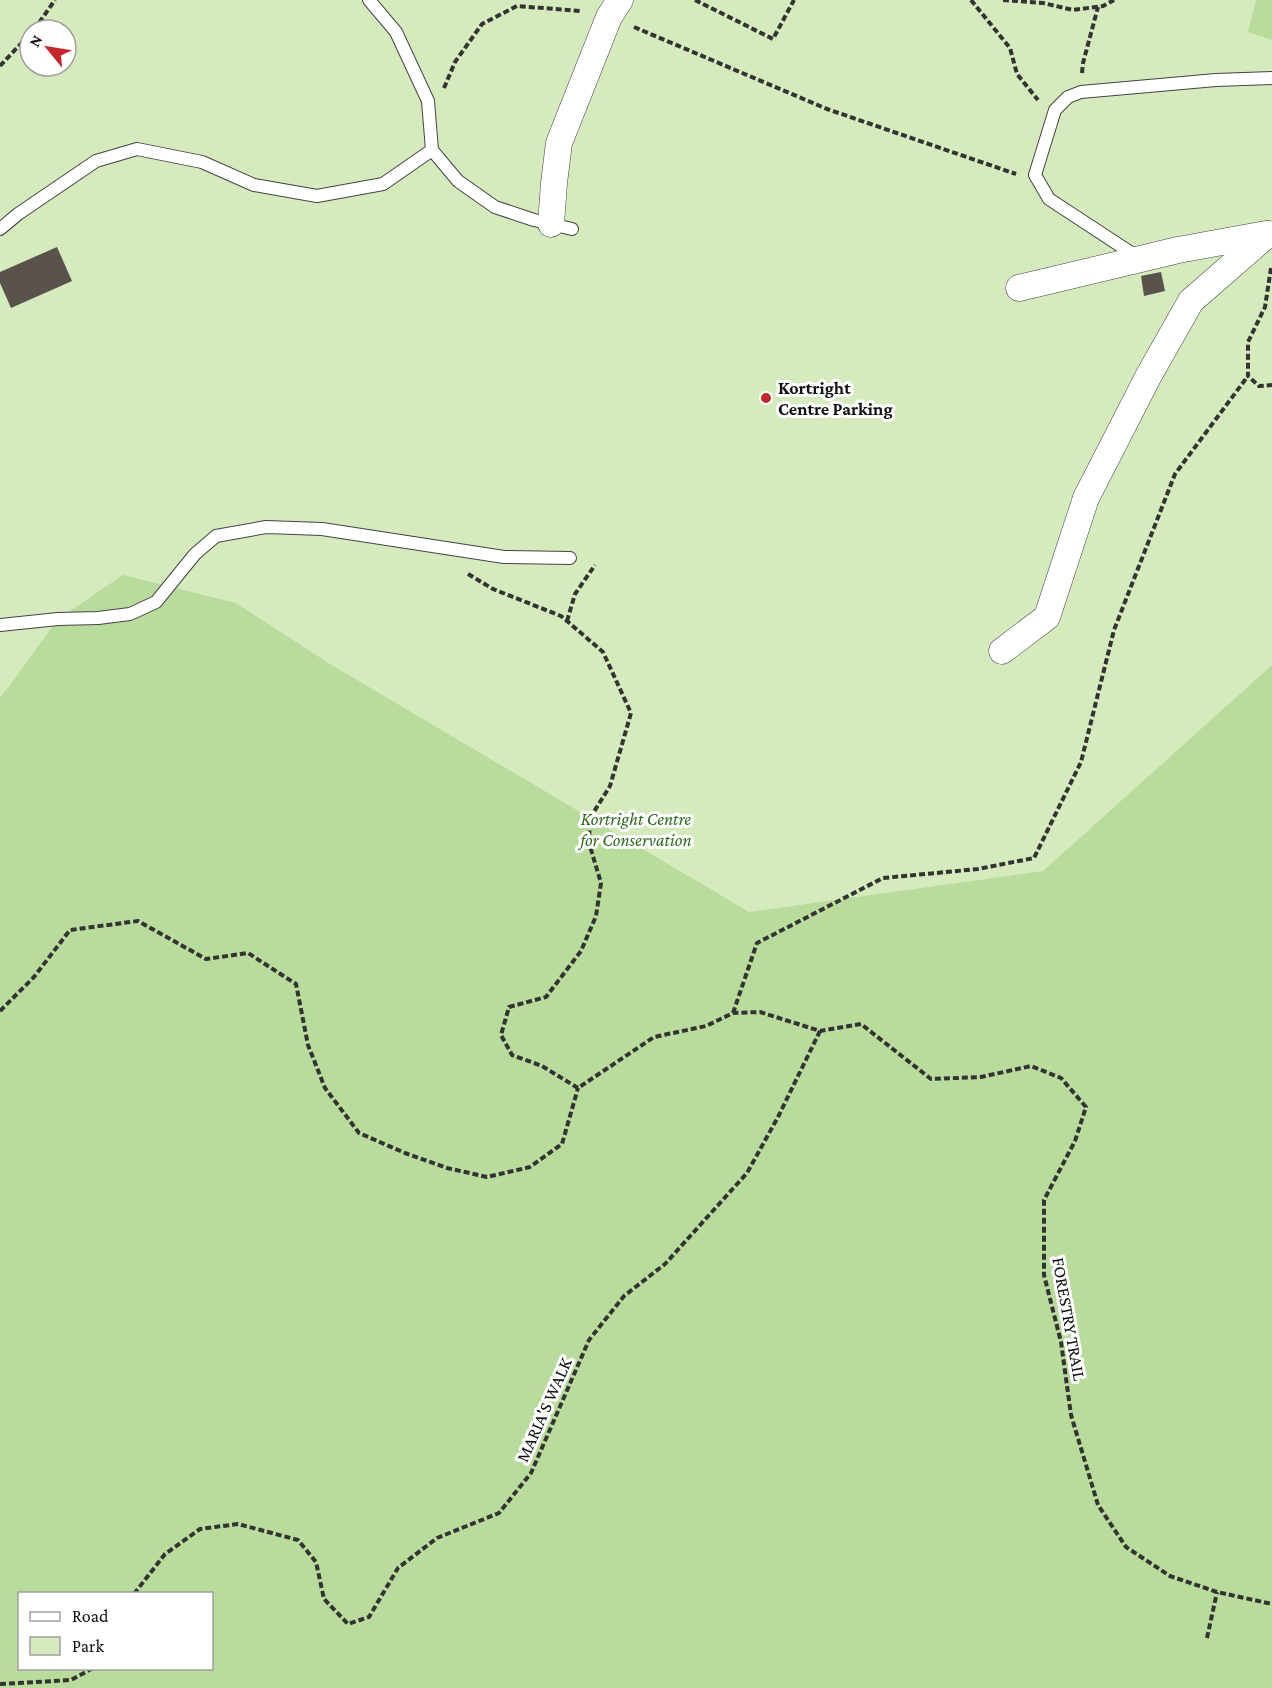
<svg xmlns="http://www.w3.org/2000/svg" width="1272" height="1688" font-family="'Crimson Pro',serif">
  <rect width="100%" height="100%" fill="#fffdf5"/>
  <path fill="#d5ebbd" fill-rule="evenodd" d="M0,0H1272V1688H0ZM30,30H66V66H30ZM20,1594H212V1668H20Z"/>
  <g fill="#b9dc9c" fill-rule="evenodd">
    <polygon points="1256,0 1272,0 1272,40 1248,32"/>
    <path d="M123,575L236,603L330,664L749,912L1043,871L1272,665V1688H0V697L8,688L58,619ZM20,1594H212V1668H20Z"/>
  </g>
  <g fill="#5a524d">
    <polygon points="57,247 72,281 11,308 0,283 0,272"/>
    <polygon points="1161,272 1165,291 1144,296 1141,276"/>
  </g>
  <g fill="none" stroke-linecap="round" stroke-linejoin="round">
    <g stroke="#444" stroke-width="14">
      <g id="service">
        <polyline points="369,0 396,32 428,101 432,150 458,181 495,207 534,220 572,229"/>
        <polyline points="0,229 18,214 96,161 137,149 202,162 254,185 317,196 383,184 432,150"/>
        <polyline points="1139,258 1049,199 1035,175 1055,110 1068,97 1081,92 1216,80 1272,78"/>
        <polyline points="0,625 58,619 98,618 130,614 156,602 195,554 216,536 266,527 322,529 504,557 570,558"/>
      </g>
    </g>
    <g stroke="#444" stroke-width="27">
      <g id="minor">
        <polyline points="551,224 554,183 559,143 609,17 620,0"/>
        <polyline points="1019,288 1178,250 1266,234"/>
        <polyline points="1002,651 1047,617 1086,498 1149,375 1191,301 1268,234"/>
      </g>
    </g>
    <g stroke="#333" stroke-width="4" stroke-dasharray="6 3" stroke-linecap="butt">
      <polyline points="695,0 773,39 794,0"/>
      <polyline points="971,0 1010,48 1017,74 1038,100"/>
      <polyline points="1003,0 1043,3 1073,10 1103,6 1114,0"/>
      <polyline points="634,27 827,109 1016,174"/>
      <polyline points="34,30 55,0"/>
      <polyline points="0,66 30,34"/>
      <polyline points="1082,73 1083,63 1098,7"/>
      <polyline points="444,88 455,62 482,24 517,6 581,11"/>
      <polyline points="1271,268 1265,307 1248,342 1248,376 1259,386 1272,385"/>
      <polyline points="468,574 493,589 561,616 567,621 603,652 631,713 610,786 590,818 589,843 601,883 596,916 581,951 546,997 509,1007 501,1035 512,1055 542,1066 578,1088 654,1037 706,1026 733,1013 760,1012 820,1031 861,1024 931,1079 981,1077 1031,1066 1061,1078 1086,1107 1075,1141 1044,1200 1044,1275 1061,1342 1071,1415 1098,1505 1126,1547 1170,1576 1217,1592 1272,1604"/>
      <polyline points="567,621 575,594 595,565"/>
      <polyline points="0,1011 34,977 70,930 138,921 206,959 248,953 296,984 308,1045 325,1088 359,1133 405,1153 447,1168 487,1177 530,1167 562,1144 578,1088"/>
      <polyline points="733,1013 757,943 883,878 978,869 1034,858 1081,762 1114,630 1175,474 1248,376"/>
      <polyline points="134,1594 165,1554 200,1529 238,1524 298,1540 316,1562 324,1599 348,1624 369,1617 398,1568 437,1538 499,1513 531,1473 589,1340 624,1296 665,1264 747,1173 778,1117 820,1031"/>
      <polyline points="1207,1638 1217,1592"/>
      <polyline points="0,1684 71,1680 93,1668"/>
    </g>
    <use href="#service" stroke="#fff" stroke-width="12"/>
    <use href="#minor" stroke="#fff" stroke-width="26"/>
  </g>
  <circle fill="#c4262e" stroke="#fff" stroke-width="2" cx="766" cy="398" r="6"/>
  <g text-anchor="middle" stroke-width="6" stroke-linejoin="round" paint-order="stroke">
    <g font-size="18" font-weight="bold" fill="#111" stroke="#fff" text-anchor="start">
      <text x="778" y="394">Kortright<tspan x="778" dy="21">Centre Parking</tspan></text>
    </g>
    <g font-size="18" font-style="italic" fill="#2f6b1f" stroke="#fff">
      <text x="636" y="825">Kortright Centre<tspan x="636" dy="21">for Conservation</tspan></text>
    </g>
    <g font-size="18" fill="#111" stroke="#fff">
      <text transform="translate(1069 1319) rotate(80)" y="6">FORESTRY TRAIL</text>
      <text transform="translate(544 1410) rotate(-66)" y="6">MARIA'S WALK</text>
    </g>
  </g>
  <rect x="18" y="1592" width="195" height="78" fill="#ffffff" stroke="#a0a0a0" stroke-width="1.5"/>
  <rect x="30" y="1612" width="30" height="9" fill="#ffffff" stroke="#a0a0a0" stroke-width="1.5"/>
  <text x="72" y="1622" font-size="18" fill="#111111">Road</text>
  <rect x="30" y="1637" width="30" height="18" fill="#d5ebbd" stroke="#a0a0a0" stroke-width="1.5"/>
  <text x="72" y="1652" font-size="18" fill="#111111">Park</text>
  <g transform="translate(48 48) rotate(300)"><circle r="28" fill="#ffffff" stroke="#a0a0a0" stroke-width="1.5"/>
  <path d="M0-4.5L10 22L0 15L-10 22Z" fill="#c4262e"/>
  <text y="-9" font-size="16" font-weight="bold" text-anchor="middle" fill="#111111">N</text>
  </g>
</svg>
